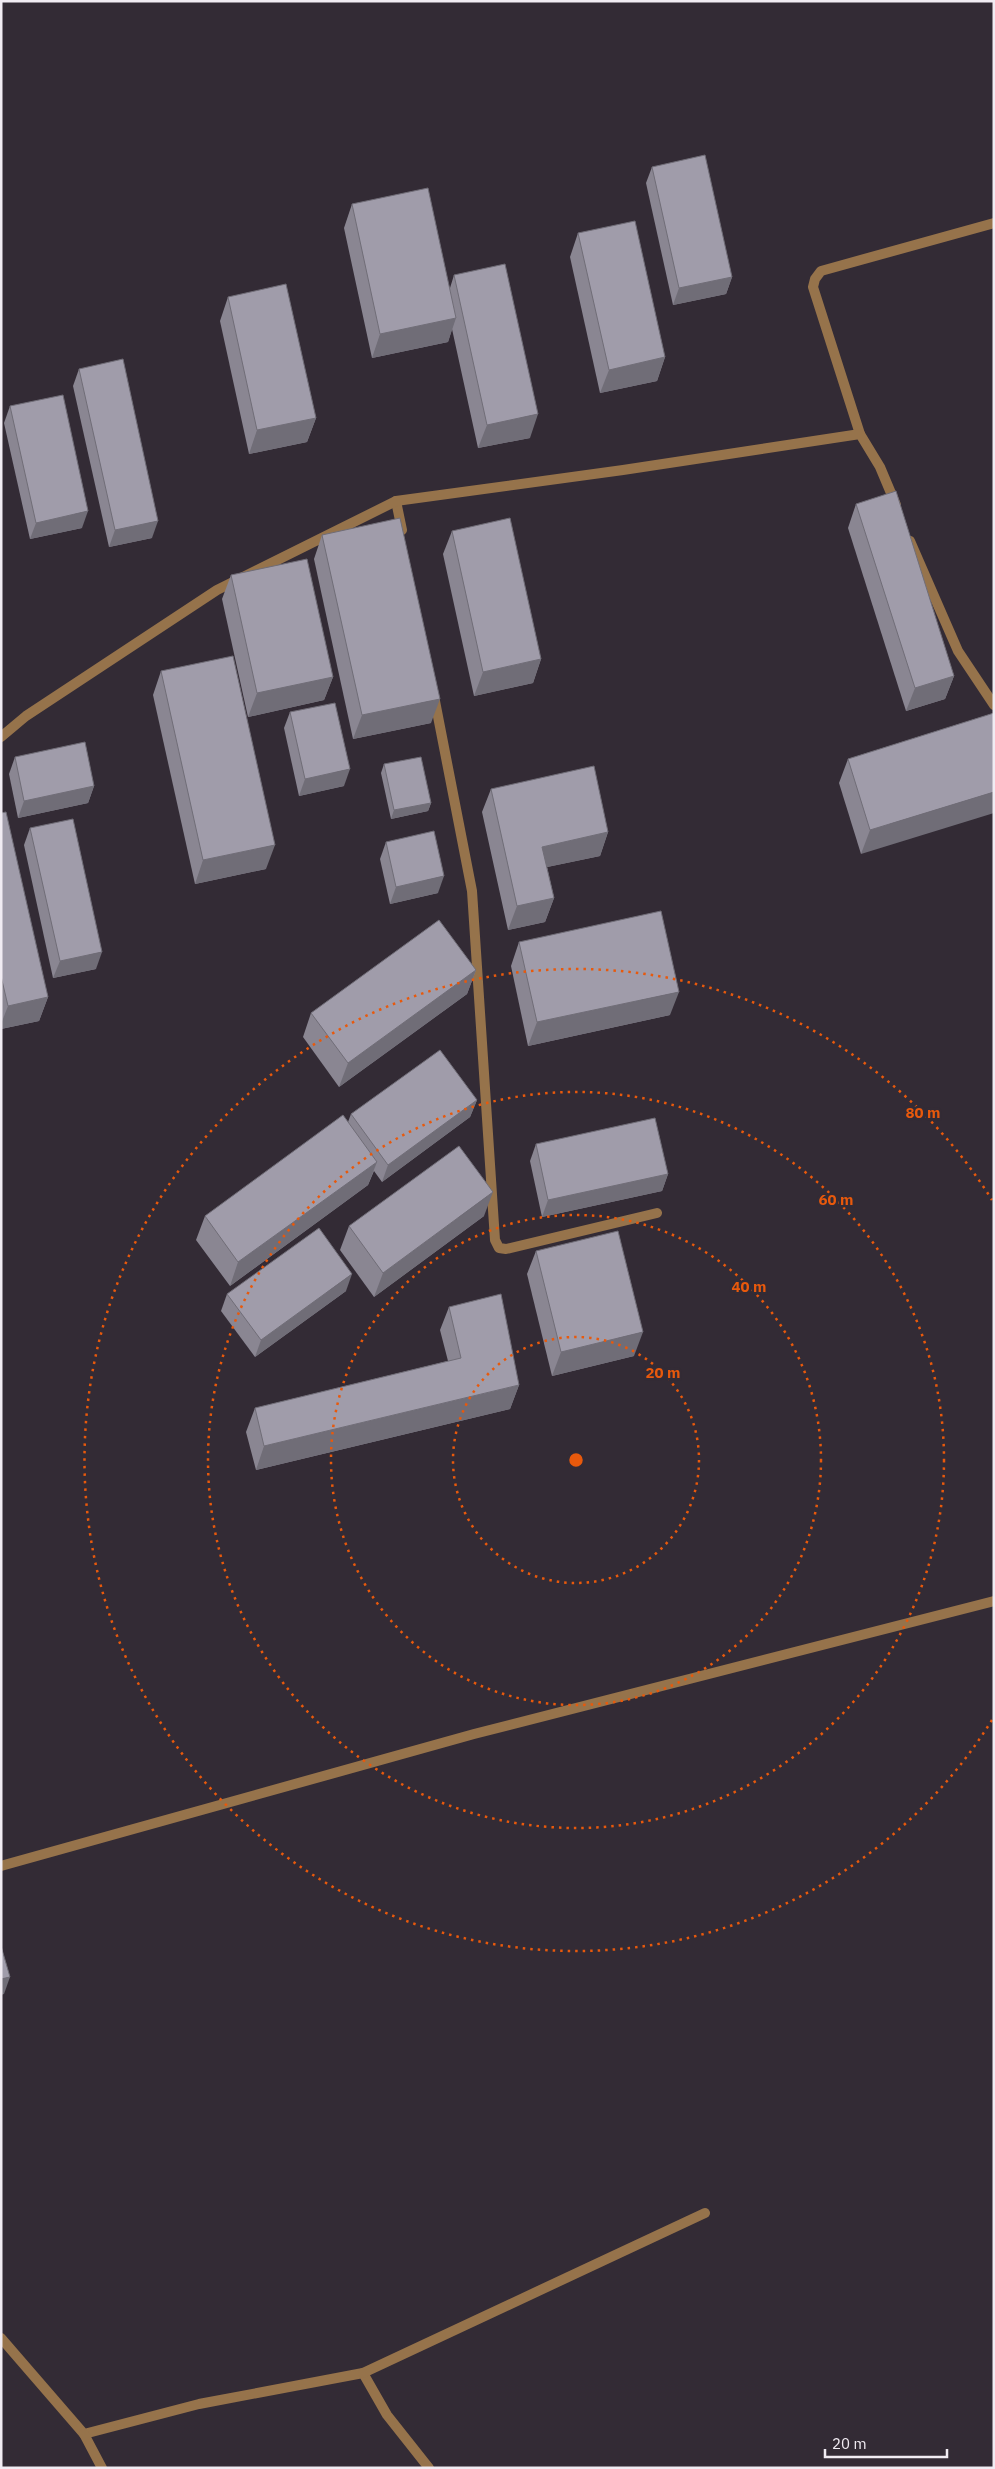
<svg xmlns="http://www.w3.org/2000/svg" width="995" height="2469" font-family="'IBM Plex Sans',sans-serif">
  <rect width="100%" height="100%" fill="#332b35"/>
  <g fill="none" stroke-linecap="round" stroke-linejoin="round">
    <g stroke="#96734b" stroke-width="10">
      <polyline points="860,434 813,287 815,279 821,271 994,223"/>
      <polyline points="396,501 402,530"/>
      <polyline points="910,541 958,651 994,705"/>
      <polyline points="434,696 472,891 495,1240 499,1248 506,1249 657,1213"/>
      <polyline points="1,737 26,716 217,590 396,501 623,470 860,434 880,467 896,505"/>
      <polyline points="1,1866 474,1734 994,1601"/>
      <polyline points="1,2338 84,2434 199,2404 363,2373 387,2415 429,2468"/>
      <polyline points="363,2373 705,2213"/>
      <polyline points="84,2434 102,2468"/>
    </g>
  </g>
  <g fill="#8a8692">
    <polygon points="652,167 732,277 726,294 673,305 646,183"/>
    <polygon points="352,204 450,288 454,275 530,438 478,448 452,329 448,342 372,358 344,228"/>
    <polygon points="578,233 665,357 657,381 600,393 570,257"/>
    <polygon points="228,297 316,418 307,442 249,454 220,321"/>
    <polygon points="79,369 152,538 109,547 73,386"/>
    <polygon points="10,406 82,528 30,539 4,423"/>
    <polygon points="856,504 954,676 945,699 906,711 848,528"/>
    <polygon points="452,531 541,659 533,683 474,696 443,554"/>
    <polygon points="322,535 431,723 353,739 314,559"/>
    <polygon points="231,575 333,677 324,700 248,717 222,599"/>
    <polygon points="161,671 266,869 195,884 153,695"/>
    <polygon points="290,712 344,786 299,796 284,728"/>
    <polygon points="994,713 861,854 839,783 848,759"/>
    <polygon points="15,757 94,786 88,803 18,818 9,774"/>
    <polygon points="384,764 431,803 428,811 391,819 381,773"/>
    <polygon points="491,789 608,832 600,856 547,867 554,898 545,922 508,930 482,812"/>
    <polygon points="1,813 48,997 39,1021 1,1029"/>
    <polygon points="30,828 96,969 53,978 24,845"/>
    <polygon points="386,842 438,893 390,904 380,859"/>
    <polygon points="519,942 670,1015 528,1046 511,966"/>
    <polygon points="476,970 467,994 339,1087 303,1037 311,1013"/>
    <polygon points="477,1100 470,1117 382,1182 374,1171 368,1185 230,1286 196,1240 205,1216 348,1122 351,1114"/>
    <polygon points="536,1144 668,1174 662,1191 542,1217 530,1161"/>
    <polygon points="484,1216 374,1297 340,1250 349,1226"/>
    <polygon points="536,1251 634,1356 552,1376 527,1274"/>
    <polygon points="346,1291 255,1357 221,1311 227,1294"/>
    <polygon points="449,1307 519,1385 510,1409 256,1470 246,1432 255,1408 448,1361 440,1330"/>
  </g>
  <g fill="#706d77">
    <polygon points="732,277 726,294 673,305 679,288"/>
    <polygon points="456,318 448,342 372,358 380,334"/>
    <polygon points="665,357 657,381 600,393 609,370"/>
    <polygon points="538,414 530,438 478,448 487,425"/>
    <polygon points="316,418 307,442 249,454 257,430"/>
    <polygon points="88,511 82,528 30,539 36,523"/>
    <polygon points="158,521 152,538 109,547 115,530"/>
    <polygon points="541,659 533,683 474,696 483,672"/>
    <polygon points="954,676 945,699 906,711 915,688"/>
    <polygon points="333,677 324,700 248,717 257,693"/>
    <polygon points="440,699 431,723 353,739 362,715"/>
    <polygon points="350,769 344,786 299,796 305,779"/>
    <polygon points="94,786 88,803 18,818 24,801"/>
    <polygon points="994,792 994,813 861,854 870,830"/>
    <polygon points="431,803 428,811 391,819 394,810"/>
    <polygon points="608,832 600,856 533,870 542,847"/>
    <polygon points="275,845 266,869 195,884 203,860"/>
    <polygon points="444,876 438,893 390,904 396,887"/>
    <polygon points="554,898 545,922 508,930 517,906"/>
    <polygon points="102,952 96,969 53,978 60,961"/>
    <polygon points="476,970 467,994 339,1087 348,1063"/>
    <polygon points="679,992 670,1015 528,1046 537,1022"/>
    <polygon points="48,997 39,1021 1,1029 1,1024 8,1006"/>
    <polygon points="477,1100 470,1117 382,1182 388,1165"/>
    <polygon points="377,1162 368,1185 230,1286 238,1262"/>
    <polygon points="668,1174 662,1191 542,1217 548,1200"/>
    <polygon points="493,1192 484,1216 374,1297 383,1273"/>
    <polygon points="352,1274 346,1291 255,1357 261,1340"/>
    <polygon points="643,1332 634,1356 552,1376 561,1352"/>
    <polygon points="519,1385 510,1409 256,1470 264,1446"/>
    <polygon points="10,1977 4,1994 1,1995 1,1979"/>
  </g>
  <g fill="#a09caa" stroke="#706d77">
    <polygon points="705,155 732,277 679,288 652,167"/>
    <polygon points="428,188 456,318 380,334 352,204"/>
    <polygon points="635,221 665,357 609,370 578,233"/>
    <polygon points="505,264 538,414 487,425 454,275"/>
    <polygon points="286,284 316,418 257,430 228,297"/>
    <polygon points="123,359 158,521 115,530 79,369"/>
    <polygon points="63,395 88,511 36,523 10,406"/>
    <polygon points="896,491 954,676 915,688 856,504"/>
    <polygon points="400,518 440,699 362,715 322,535"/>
    <polygon points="510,518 541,659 483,672 452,531"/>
    <polygon points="307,559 333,677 257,693 231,575"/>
    <polygon points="233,656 275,845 203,860 161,671"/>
    <polygon points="335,703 350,769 305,779 290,712"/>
    <polygon points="994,713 994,792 870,830 848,759"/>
    <polygon points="85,742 94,786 24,801 15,757"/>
    <polygon points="421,757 431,803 394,810 384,764"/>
    <polygon points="594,766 608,832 542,847 554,898 517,906 491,789"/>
    <polygon points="6,812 48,997 8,1006 1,976 1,813"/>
    <polygon points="73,819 102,952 60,961 30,828"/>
    <polygon points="434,831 444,876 396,887 386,842"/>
    <polygon points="661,911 679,992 537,1022 519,942"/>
    <polygon points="439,920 476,970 348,1063 311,1013"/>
    <polygon points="440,1050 477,1100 388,1165 351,1114"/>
    <polygon points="343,1115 377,1162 238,1262 205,1216"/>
    <polygon points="655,1118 668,1174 548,1200 536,1144"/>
    <polygon points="459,1146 493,1192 383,1273 349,1226"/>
    <polygon points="319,1228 352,1274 261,1340 227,1294"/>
    <polygon points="618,1231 643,1332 561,1352 536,1251"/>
    <polygon points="501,1294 519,1385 264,1446 255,1408 461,1358 449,1307"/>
    <polygon points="1,1946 10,1977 1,1979"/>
  </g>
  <g fill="none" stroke="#e8590c" stroke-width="2.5" stroke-dasharray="2.5 5">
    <circle cx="576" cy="1460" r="123"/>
    <circle cx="576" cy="1460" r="245"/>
    <circle cx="576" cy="1460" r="368"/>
    <path d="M992 1720A491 491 0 1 1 992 1200"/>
  </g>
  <circle cx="576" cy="1460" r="8" fill="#e8590c" stroke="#332b35" stroke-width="2.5"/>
  <g font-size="15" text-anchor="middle" font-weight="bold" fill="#e8590c" stroke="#332b35" stroke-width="5" stroke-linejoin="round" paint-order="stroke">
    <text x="923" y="1118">80 m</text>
    <text x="836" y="1205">60 m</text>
    <text x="749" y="1292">40 m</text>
    <text x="663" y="1378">20 m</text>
  </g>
  <rect width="995" height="2469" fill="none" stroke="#f1ecf3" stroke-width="5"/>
  <path d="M825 2449v8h122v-8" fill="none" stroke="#f1ecf3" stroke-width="2.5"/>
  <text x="832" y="2449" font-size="15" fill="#f1ecf3" stroke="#332b35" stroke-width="4" paint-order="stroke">20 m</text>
</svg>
